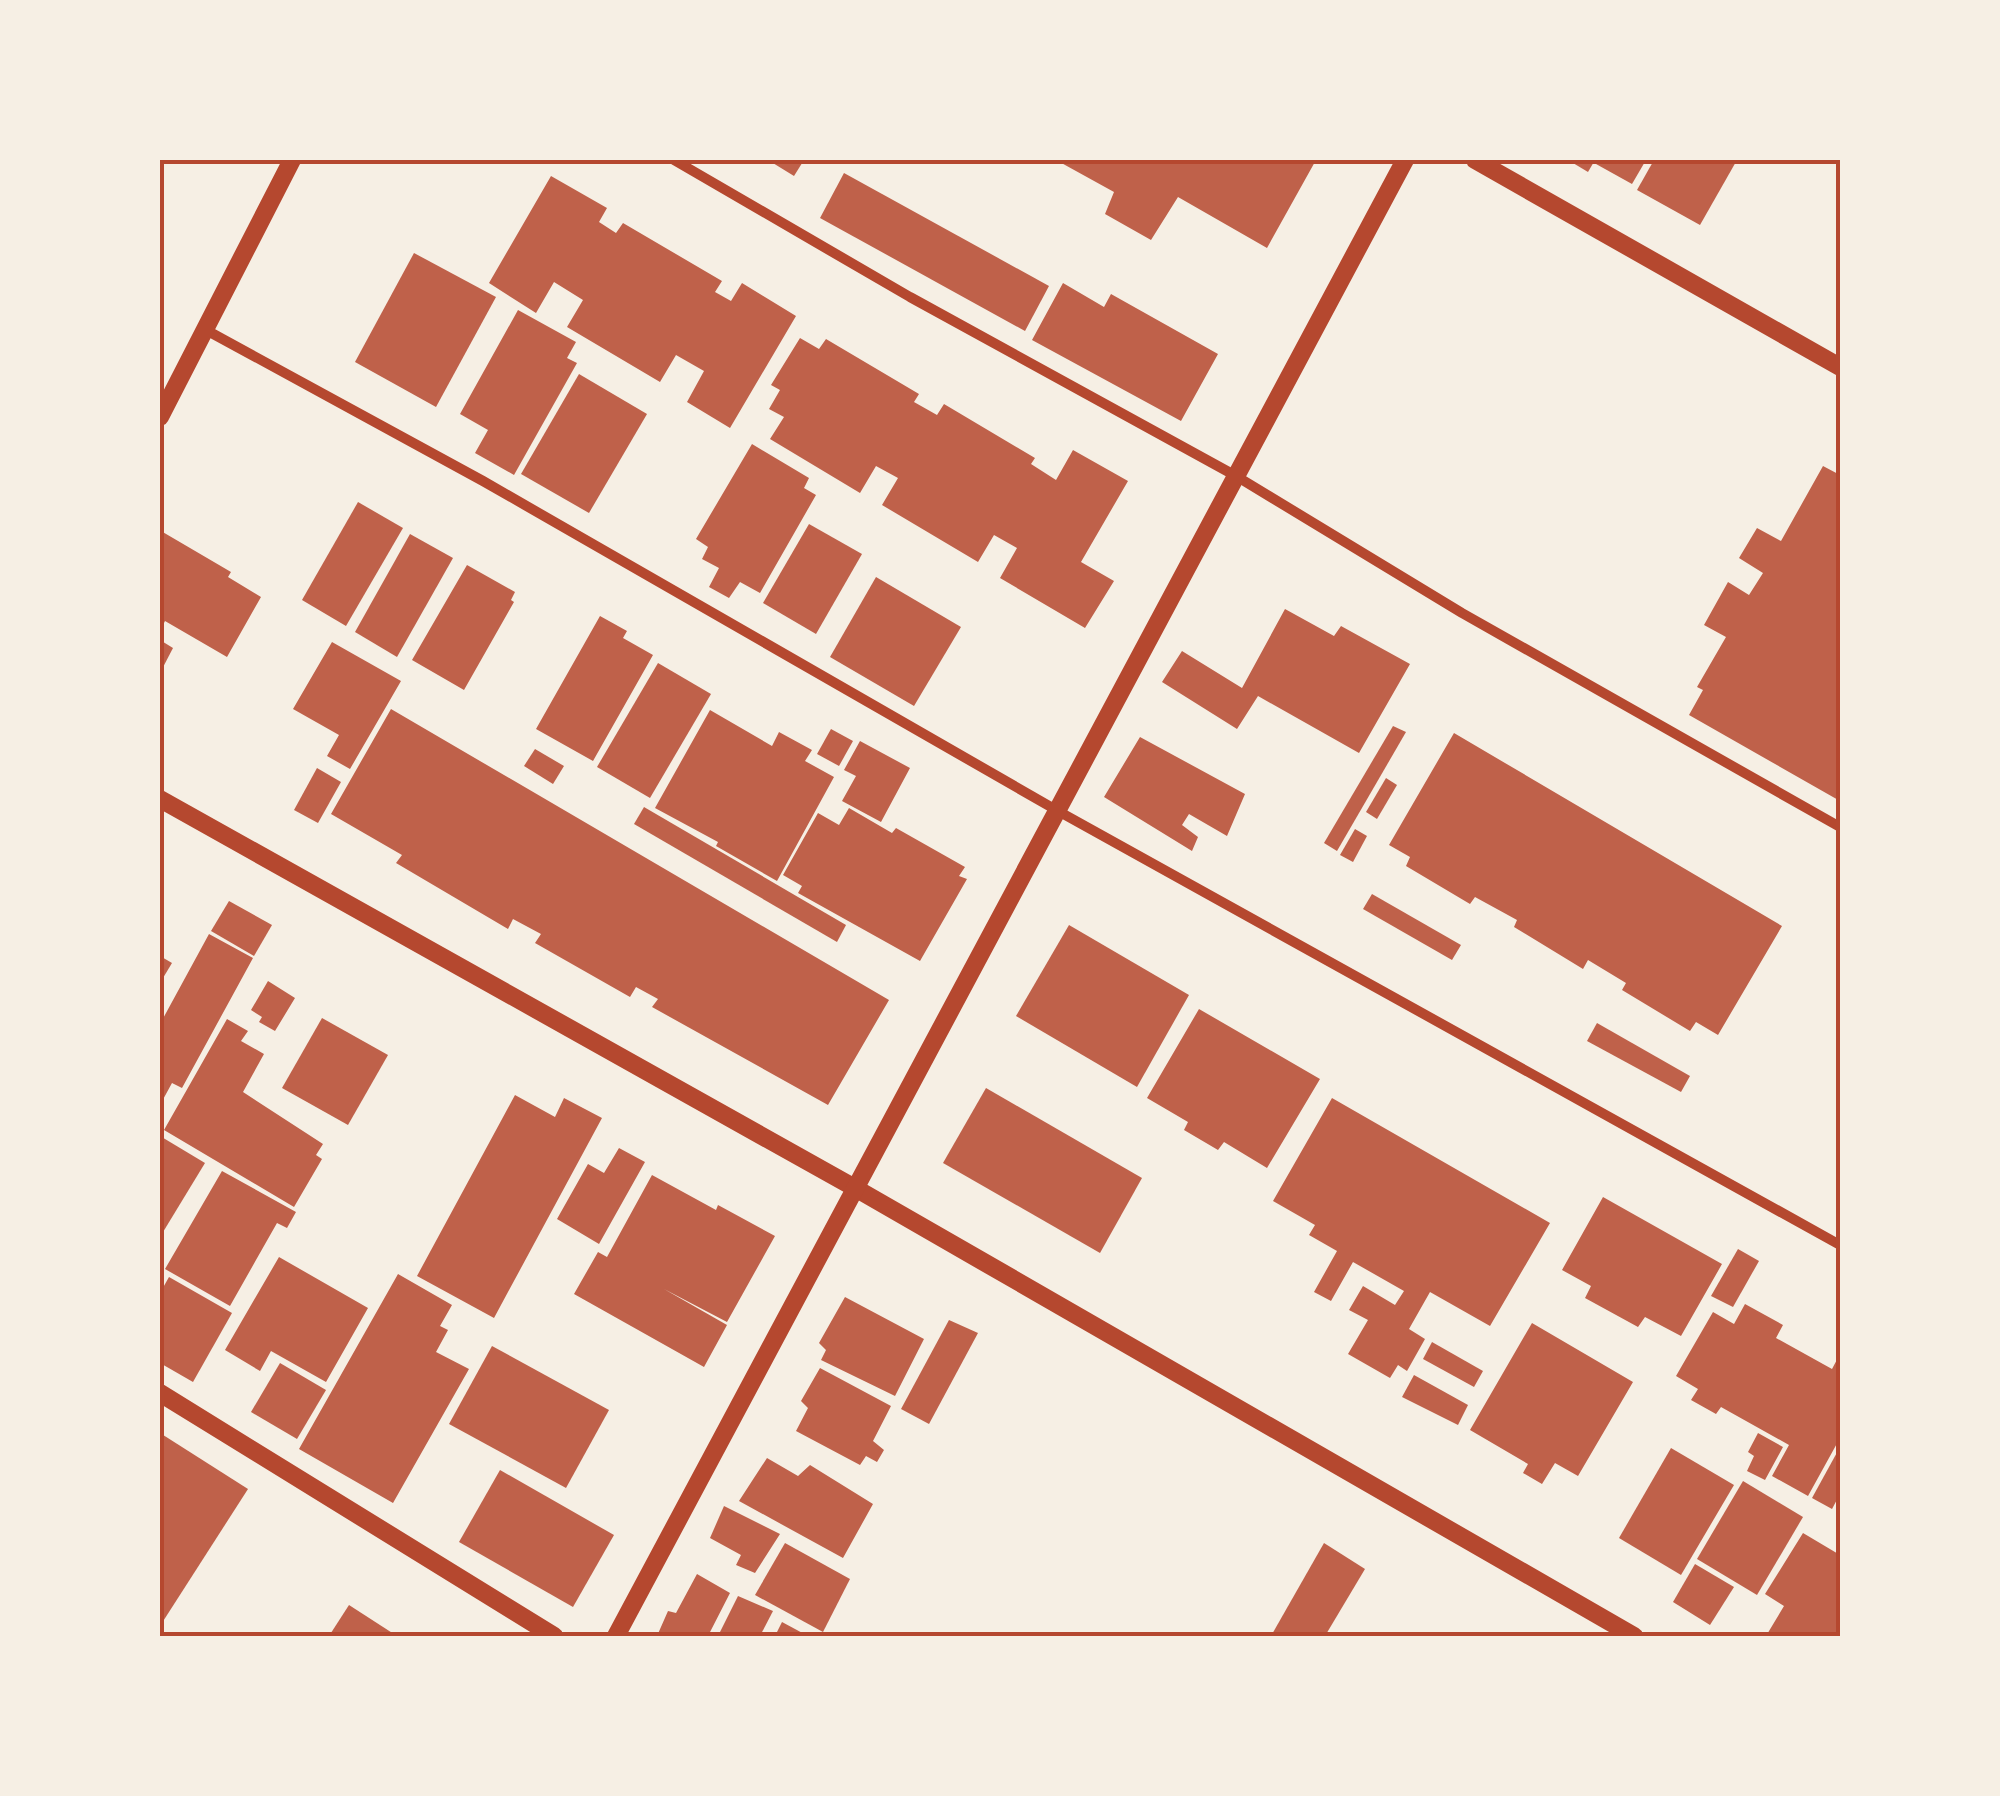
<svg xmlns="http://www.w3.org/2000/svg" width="2000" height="1796" font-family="'Titillium Web',sans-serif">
  <rect width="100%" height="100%" fill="#f6efe4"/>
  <g fill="#bf614a">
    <polygon points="768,160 804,160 794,176"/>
    <polygon points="1056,160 1316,160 1267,248 1178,197 1151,240 1105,214 1114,192"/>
    <polygon points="1568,160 1595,160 1588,172"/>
    <polygon points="1598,160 1646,160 1632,184 1596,164"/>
    <polygon points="1654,160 1737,160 1700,225 1637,190"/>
    <polygon points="844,173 1049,286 1025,331 820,218"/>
    <polygon points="551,176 607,208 599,222 616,233 623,223 722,281 715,292 731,301 742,283 796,316 730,428 687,402 704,371 676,355 660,382 567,327 583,300 554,282 536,313 489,283"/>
    <polygon points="414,253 496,297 436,407 355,362"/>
    <polygon points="1063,283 1104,307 1111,294 1218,354 1181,421 1032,340"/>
    <polygon points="518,310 576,342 567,358 577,363 514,475 475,453 488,430 460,414"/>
    <polygon points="800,338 819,349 826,339 919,394 914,402 937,415 944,404 1035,458 1031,464 1056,480 1073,450 1128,481 1081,562 1114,581 1085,628 1000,578 1017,548 994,535 978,562 882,505 898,478 876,466 860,493 770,439 784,417 769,409 780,390 771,385"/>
    <polygon points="579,374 647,414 589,513 521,474"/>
    <polygon points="752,444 809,478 804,488 816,495 760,593 740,582 729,598 709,587 719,568 702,559 708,547 696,539"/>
    <polygon points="1823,466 1840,475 1840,801 1689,715 1703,690 1697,687 1726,637 1704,625 1728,582 1749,595 1763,573 1739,558 1757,528 1781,541"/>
    <polygon points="358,502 403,528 346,626 302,600"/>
    <polygon points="809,524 862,554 816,634 763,603"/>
    <polygon points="161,531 231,572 228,577 261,597 227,657 165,621 160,631"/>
    <polygon points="410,534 453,558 397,657 355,632"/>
    <polygon points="467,565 515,592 511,600 514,602 464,690 412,660"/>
    <polygon points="876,577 961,627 914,706 830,657"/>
    <polygon points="1285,609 1334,636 1341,626 1410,664 1359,753 1258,696 1237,729 1162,682 1182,651 1242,688"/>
    <polygon points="600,616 627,631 623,638 653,655 593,761 536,729"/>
    <polygon points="160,640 173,648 160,673"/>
    <polygon points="332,642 401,681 350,769 327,756 339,735 293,709"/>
    <polygon points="658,663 711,694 650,798 597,767"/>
    <polygon points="391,709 889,1000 828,1105 652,1007 658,999 636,987 630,997 535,943 541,934 513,919 508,929 396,863 402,855 331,814"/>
    <polygon points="710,710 772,746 779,732 812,750 805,761 834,777 777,881 716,846 718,842 655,808"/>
    <polygon points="1393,726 1406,732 1337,851 1324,843"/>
    <polygon points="831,729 853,741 839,766 817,754"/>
    <polygon points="1454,733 1782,926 1718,1035 1696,1022 1690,1031 1622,990 1626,983 1588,960 1583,969 1514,927 1517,920 1475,897 1470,904 1406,866 1410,857 1389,845"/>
    <polygon points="1140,737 1245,794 1227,836 1189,814 1182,825 1198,837 1192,851 1104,797"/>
    <polygon points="860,741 910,768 881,822 842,801 856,776 844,770"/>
    <polygon points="535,749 564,766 553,784 524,766"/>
    <polygon points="317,768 341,782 318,823 294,810"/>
    <polygon points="1386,778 1397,785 1377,819 1366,812"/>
    <polygon points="644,807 846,925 837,942 634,824"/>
    <polygon points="849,808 892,833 896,828 965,867 959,876 967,879 920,961 798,893 802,886 783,875 818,813 839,825"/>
    <polygon points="1355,829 1367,836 1353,862 1340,855"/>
    <polygon points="1372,894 1461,945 1452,960 1363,909"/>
    <polygon points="229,901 272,925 254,956 211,931"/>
    <polygon points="1069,925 1189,995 1137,1087 1016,1016"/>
    <polygon points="209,934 253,958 182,1088 172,1083 160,1105 160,1024"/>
    <polygon points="160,956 172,963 160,983"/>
    <polygon points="268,981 295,998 275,1031 259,1022 262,1017 251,1010"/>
    <polygon points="1199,1009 1320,1079 1267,1168 1224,1142 1218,1150 1184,1130 1188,1122 1147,1098"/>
    <polygon points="322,1018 388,1055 348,1125 282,1088"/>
    <polygon points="227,1019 248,1031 241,1041 264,1054 243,1092 323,1144 316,1155 322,1159 294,1207 164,1130"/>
    <polygon points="1597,1023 1690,1076 1681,1092 1587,1041"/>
    <polygon points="986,1088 1142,1178 1100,1253 943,1163"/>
    <polygon points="515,1095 555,1117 564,1098 602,1118 494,1318 417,1276"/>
    <polygon points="1332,1098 1550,1223 1490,1326 1430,1292 1409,1329 1425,1339 1407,1371 1398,1365 1390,1378 1348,1354 1368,1320 1349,1310 1363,1286 1395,1305 1404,1291 1353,1262 1331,1301 1314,1292 1337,1251 1309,1235 1315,1225 1273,1201"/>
    <polygon points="160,1136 205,1163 160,1237"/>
    <polygon points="619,1148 645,1162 599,1244 557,1219 588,1164 604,1173"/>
    <polygon points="222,1171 296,1212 287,1228 277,1223 230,1306 165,1269"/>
    <polygon points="652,1175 716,1210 718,1205 775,1236 727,1322 664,1289 727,1325 704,1367 574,1294 598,1252 607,1257"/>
    <polygon points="1603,1197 1722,1264 1681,1336 1645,1317 1638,1327 1585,1298 1591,1286 1562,1270"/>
    <polygon points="1738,1249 1759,1261 1733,1307 1711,1296"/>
    <polygon points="279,1257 368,1308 326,1382 271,1351 260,1371 225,1350"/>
    <polygon points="398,1274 452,1305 440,1326 448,1330 436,1352 469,1369 393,1503 299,1449"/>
    <polygon points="169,1277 232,1313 193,1382 160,1363 160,1293"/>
    <polygon points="845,1297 924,1339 895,1396 821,1360 826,1350 819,1343"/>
    <polygon points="1745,1304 1783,1325 1776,1338 1832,1369 1840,1354 1840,1438 1808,1496 1772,1476 1789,1445 1721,1407 1716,1414 1691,1400 1698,1389 1676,1376 1713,1312 1734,1324"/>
    <polygon points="949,1320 978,1333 929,1424 901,1409"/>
    <polygon points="1532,1323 1633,1382 1578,1476 1555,1463 1542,1484 1523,1473 1528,1464 1470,1430"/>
    <polygon points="1432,1342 1483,1371 1474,1387 1423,1359"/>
    <polygon points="492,1346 609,1410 566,1488 449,1424"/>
    <polygon points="280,1363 326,1390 297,1439 251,1412"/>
    <polygon points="820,1368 891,1406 873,1441 884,1450 877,1462 866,1456 860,1465 796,1431 808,1408 801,1401"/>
    <polygon points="1414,1375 1468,1405 1458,1425 1402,1397"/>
    <polygon points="160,1433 248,1489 160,1626"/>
    <polygon points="1758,1433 1783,1447 1765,1480 1747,1471 1754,1456 1748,1452"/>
    <polygon points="1840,1447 1840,1494 1832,1509 1812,1498"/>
    <polygon points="1671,1448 1734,1485 1681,1575 1619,1538"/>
    <polygon points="767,1458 798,1476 810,1465 873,1504 843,1558 739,1501"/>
    <polygon points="500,1470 614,1535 573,1607 459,1542"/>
    <polygon points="1743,1481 1803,1517 1757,1595 1697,1559"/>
    <polygon points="724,1506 780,1534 755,1573 736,1565 741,1555 710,1538"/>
    <polygon points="1803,1533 1840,1555 1840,1636 1766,1636 1784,1606 1765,1594"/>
    <polygon points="785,1543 850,1579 823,1632 755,1595"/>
    <polygon points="1324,1543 1365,1569 1325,1636 1271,1636"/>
    <polygon points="1695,1564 1734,1587 1710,1625 1673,1602"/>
    <polygon points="697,1574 730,1593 708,1636 657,1636 668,1611 676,1613"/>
    <polygon points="738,1596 773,1611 760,1636 718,1636"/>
    <polygon points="349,1605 397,1636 329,1636"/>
    <polygon points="782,1622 808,1636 775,1636"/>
  </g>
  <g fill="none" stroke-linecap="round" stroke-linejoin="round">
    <g stroke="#b5482f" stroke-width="10">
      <polyline points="674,160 910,297 1236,476 1462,613 1840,827"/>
      <polyline points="206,330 483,481 1058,811 1840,1245"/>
    </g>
    <g stroke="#b5482f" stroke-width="18">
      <polyline points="1475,160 1840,367"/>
      <polyline points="160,417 292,160"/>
      <polyline points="160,799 855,1188 1634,1636"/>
      <polyline points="160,1393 554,1636"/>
      <polyline points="616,1636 1405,160"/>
    </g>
  </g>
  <rect width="2000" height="1796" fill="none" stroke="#f6efe4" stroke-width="325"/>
  <rect x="162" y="162" width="1676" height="1472" fill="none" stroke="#b5482f" stroke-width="4"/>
</svg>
